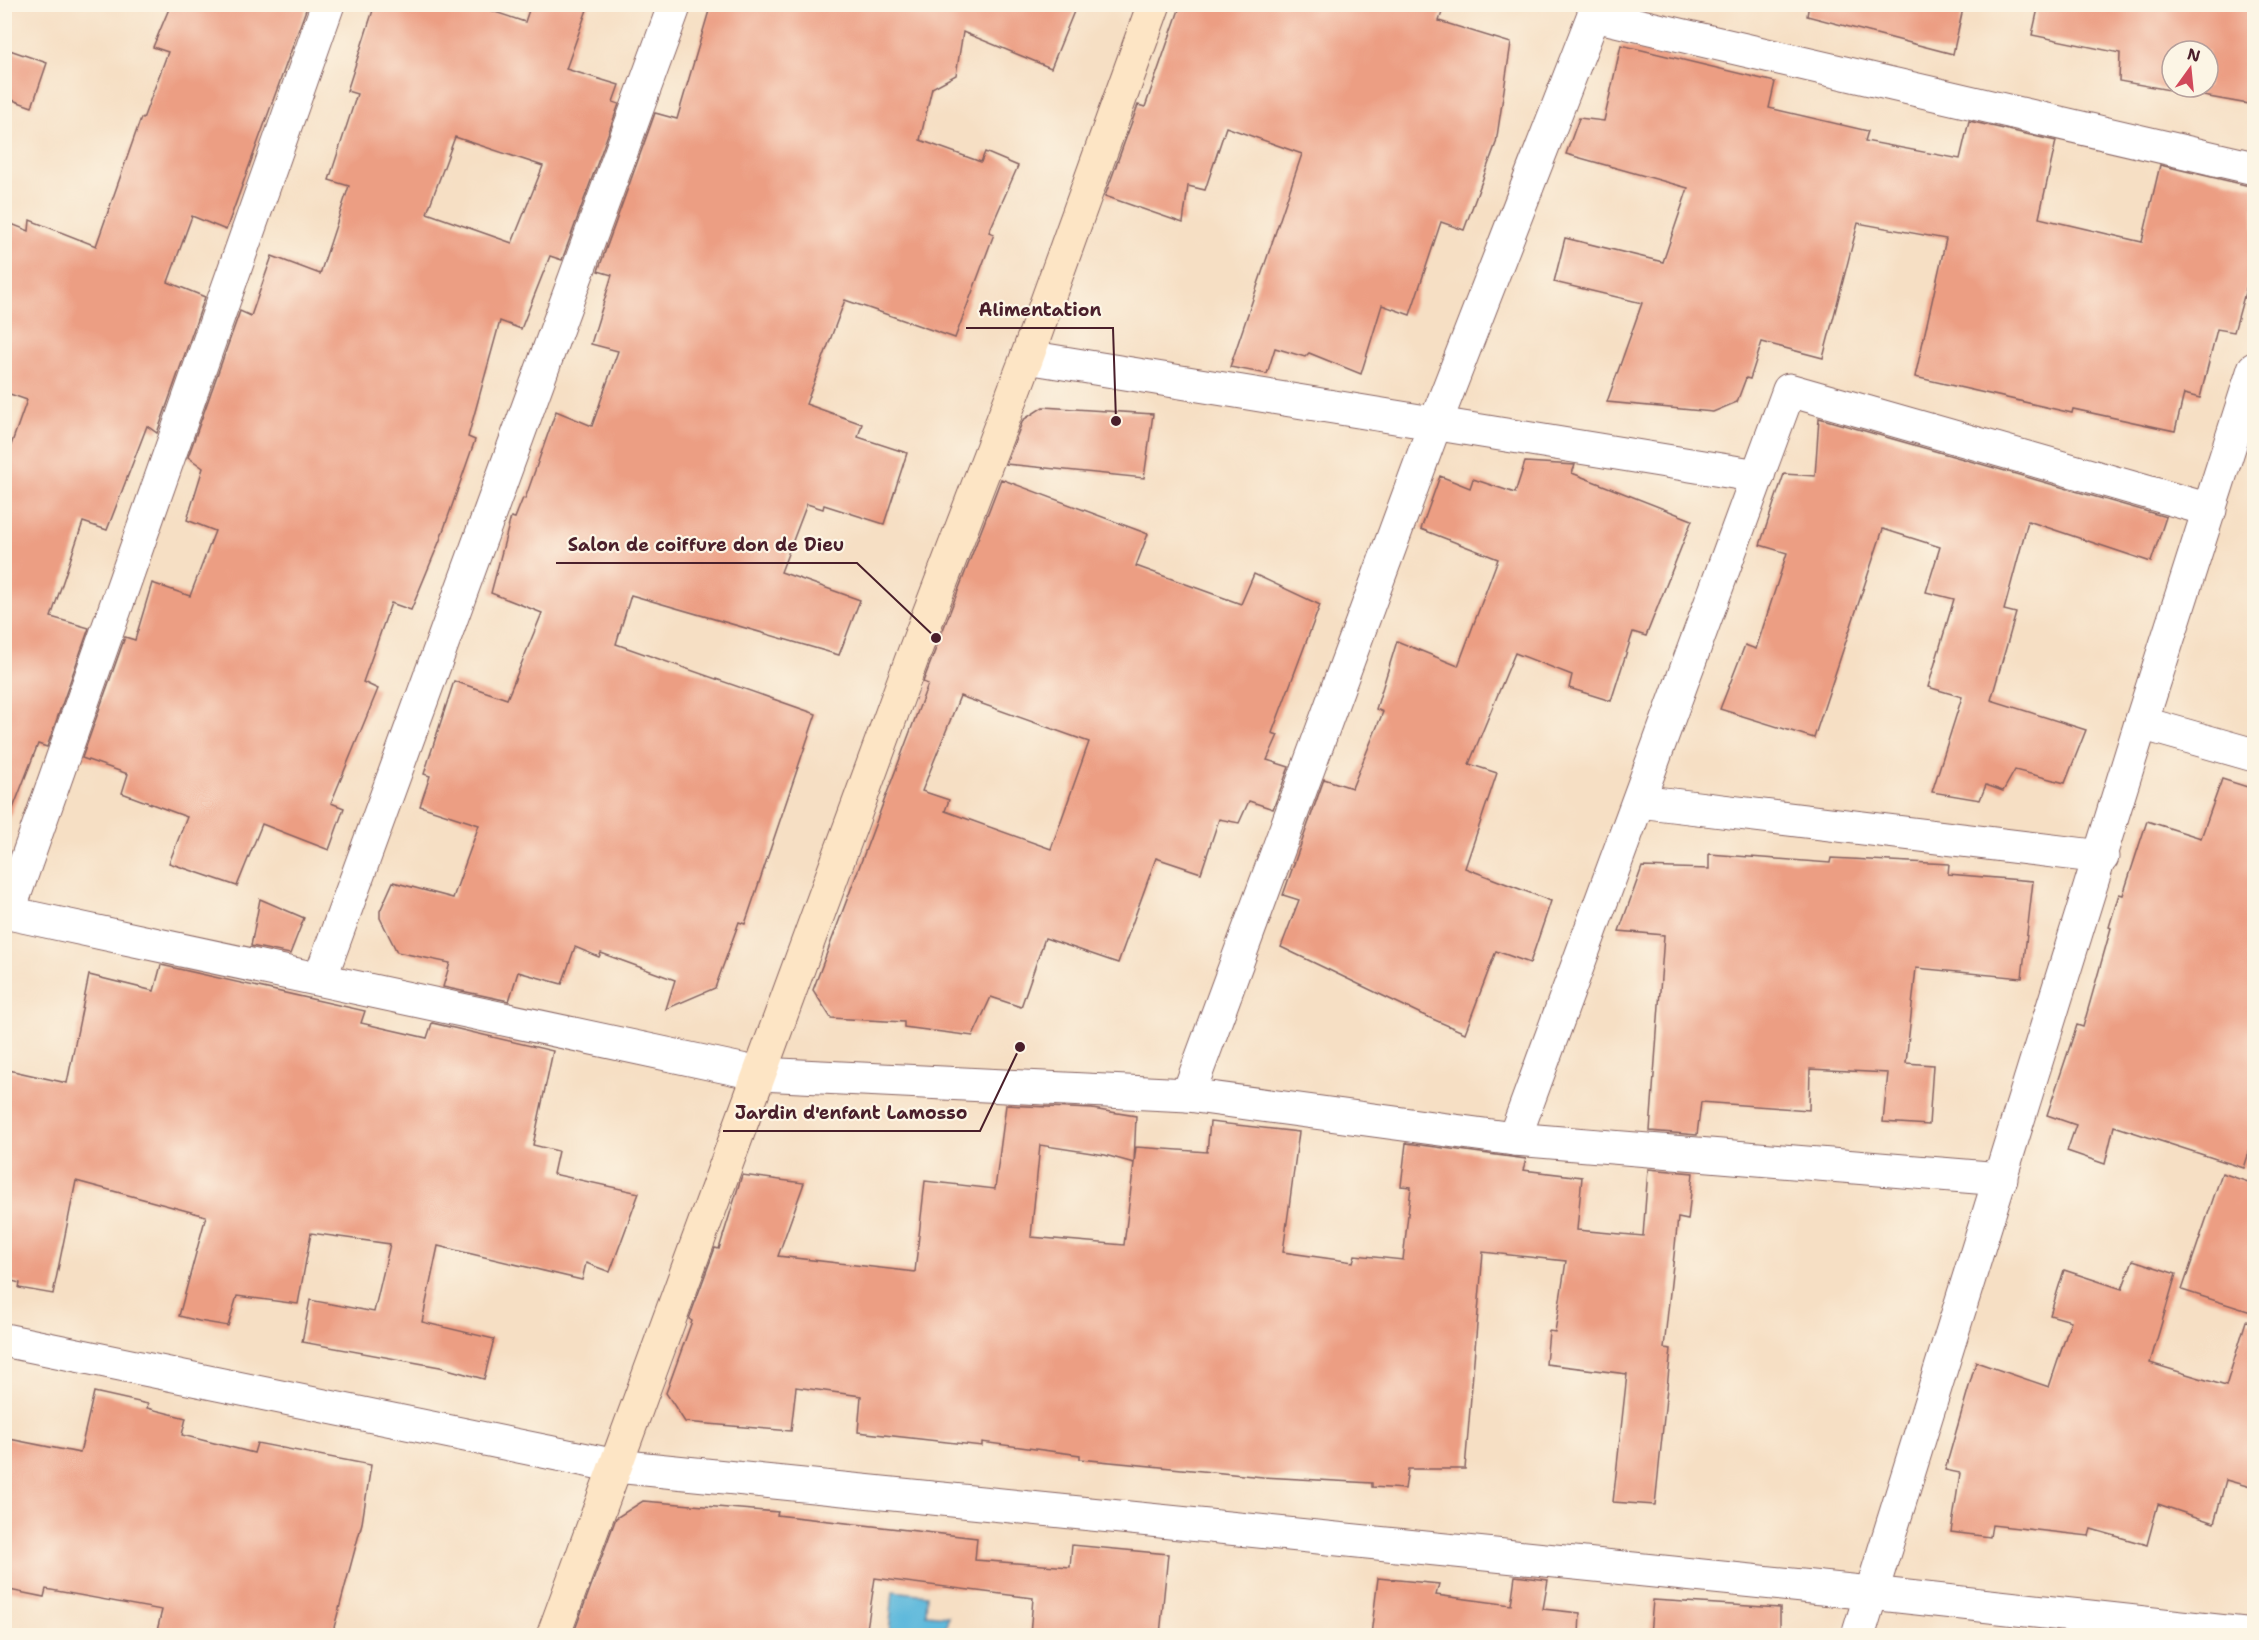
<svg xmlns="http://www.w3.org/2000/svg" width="2259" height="1640" font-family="'Shantell Sans',sans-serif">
  <rect width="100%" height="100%" fill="#fcf5e5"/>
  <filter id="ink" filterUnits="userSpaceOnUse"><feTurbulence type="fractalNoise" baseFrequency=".0167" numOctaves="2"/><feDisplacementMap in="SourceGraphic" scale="12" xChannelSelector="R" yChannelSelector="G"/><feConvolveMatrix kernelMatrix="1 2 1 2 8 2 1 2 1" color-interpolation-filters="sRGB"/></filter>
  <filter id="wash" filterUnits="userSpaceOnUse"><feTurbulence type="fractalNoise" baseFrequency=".008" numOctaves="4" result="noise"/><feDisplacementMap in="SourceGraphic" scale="24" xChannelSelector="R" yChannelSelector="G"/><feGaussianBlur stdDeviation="1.35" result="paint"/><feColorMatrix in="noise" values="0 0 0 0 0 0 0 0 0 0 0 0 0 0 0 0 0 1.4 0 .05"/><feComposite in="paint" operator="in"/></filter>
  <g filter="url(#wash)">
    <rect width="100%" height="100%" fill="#f6dfc4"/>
    <polygon fill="#5eb9dc" stroke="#546c84" stroke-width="1.5" points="893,1591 927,1595 926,1614 948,1616 945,1635 889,1635"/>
    <g id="blocks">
      <g fill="#ec9e83" fill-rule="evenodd">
        <polygon points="171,4 308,4 226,230 192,216 168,282 205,297 157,433 147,426 107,530 83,522 51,617 89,628 47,747 38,744 7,824 4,823 4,465 27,400 4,392 4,221 29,231 30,220 96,246 141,118 143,119 168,52 153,47"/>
        <path d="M375,4H471L525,22L531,4H589L566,69L619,85L613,102L619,104L562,260L550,256L521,329L500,321L468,437L475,440L440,540L411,610L391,603L363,682L378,689L331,803L344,808L329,850L262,824L237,886L169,863L187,817L122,793L128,774L82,758L125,637L135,640L152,583L190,596L215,531L187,520L203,468L188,457L240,311L251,316L272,256L320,274L349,186L329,180L357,94L347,91ZM455,137L543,166L512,243L427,213Z"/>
        <polygon points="711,4 1077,4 1051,68 963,32 956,75 932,88 920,140 981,162 985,152 1018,166 989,232 994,234 955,338 845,300 806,404 862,424 858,437 907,453 884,524 824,505 823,509 807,504 781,572 860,600 839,655 631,595 616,644 816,714 745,924 739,922 715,988 666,1009 675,980 601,953 599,957 575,947 562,984 518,972 509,1001 443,987 450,963 397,952 380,918 380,911 393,882 453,898 479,825 420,806 430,776 424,774 454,681 507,699 542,613 491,593 511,517 515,518 523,498 525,499 556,411 592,426 618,351 591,344 612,275 598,271 655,113 677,119"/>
        <polygon points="1181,4 1445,4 1439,21 1511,43 1496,143 1464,230 1441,222 1410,315 1382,305 1361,374 1309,353 1305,357 1275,348 1267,374 1230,367 1302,154 1226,127 1205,190 1188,186 1183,223 1105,196 1138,105 1145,107"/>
        <polygon points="1809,4 1964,4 1953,54 1807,16"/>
        <path d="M2039,4H2254V105L2119,81L2120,53L2032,35ZM2172,51H2208V87H2172Z"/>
        <polygon points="1621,45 1775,82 1769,108 1868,131 1865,141 1960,159 1969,121 2056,141 2039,218 2142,242 2160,165 2254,187 2254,260 2234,332 2217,329 2200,398 2184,394 2175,431 2073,409 2072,413 1915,377 1946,239 1858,223 1823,358 1762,342 1750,379 1746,378 1737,402 1713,412 1607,402 1642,303 1554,282 1565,238 1663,262 1688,188 1566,154 1579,118 1604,121"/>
        <polygon points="4,48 47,63 32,107 4,97"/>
        <polygon points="1043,407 1153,414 1144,478 1006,464 1023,420"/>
        <polygon points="1819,418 2166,517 2151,562 2028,521 2004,610 2016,613 1991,700 2086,730 2065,783 2015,770 2003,791 1986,785 1980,800 1932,792 1962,697 1928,687 1954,599 1926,592 1940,547 1883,529 1814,738 1720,709 1745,645 1756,649 1787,553 1760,545 1775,500 1784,474 1815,476"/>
        <polygon points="1525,462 1575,465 1572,473 1692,520 1646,636 1633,632 1611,701 1569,688 1572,675 1515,653 1469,764 1497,773 1465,868 1551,901 1530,963 1496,951 1465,1033 1421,1014 1281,947 1299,900 1283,895 1324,779 1352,788 1383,712 1376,709 1397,641 1458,666 1498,559 1421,529 1440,476 1470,488 1473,479 1515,493"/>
        <path d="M1001,479L1148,534L1136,566L1241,604L1254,574L1320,605L1272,733L1278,735L1267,760L1289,767L1273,809L1249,801L1239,823L1219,819L1201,873L1156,858L1118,963L1045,938L1021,1007L991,997L973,1036L904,1027V1022L831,1018L813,990L928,684L923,682ZM960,696L1089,742L1051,849L945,811L949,800L922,791Z"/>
        <polygon points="2222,779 2254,789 2254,1137 2244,1168 2114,1126 2105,1164 2067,1151 2076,1125 2047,1115 2077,1025 2083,1027 2111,928 2109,927 2119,894 2123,895 2147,821 2201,838"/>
        <polygon points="1709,854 1830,863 1831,858 1949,864 1948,874 2033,881 2022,978 1916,968 1906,1063 1933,1065 1929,1125 1883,1122 1888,1073 1810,1069 1809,1110 1701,1102 1697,1135 1650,1131 1664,935 1619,931 1642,867 1709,869"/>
        <polygon points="260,899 304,918 290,954 251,946"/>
        <polygon points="161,965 365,1011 361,1023 427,1038 432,1023 553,1051 533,1145 558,1151 553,1174 639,1193 610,1272 586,1263 582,1280 438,1246 422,1322 494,1339 484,1379 440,1367 302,1342 310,1300 374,1312 390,1244 311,1233 298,1304 237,1296 228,1326 199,1321 179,1316 206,1216 76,1181 53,1294 19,1288 20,1283 4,1279 4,1069 67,1083 89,975 154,991"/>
        <polygon points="1006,1105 1092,1109 1136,1116 1134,1163 1105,1155 1040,1145 1031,1237 1124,1245 1136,1147 1207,1152 1210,1122 1299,1132 1283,1252 1353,1262 1355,1255 1403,1260 1411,1187 1401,1186 1406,1143 1526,1159 1523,1170 1582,1177 1577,1230 1643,1236 1648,1169 1693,1173 1688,1220 1678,1218 1664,1348 1671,1349 1655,1505 1613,1502 1627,1374 1546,1364 1549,1331 1555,1332 1566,1261 1483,1252 1465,1469 1408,1469 1405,1489 1372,1487 1372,1483 1263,1477 1080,1459 1080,1455 982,1442 982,1446 858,1432 861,1396 796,1387 791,1431 685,1422 666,1393 692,1321 689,1319 715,1248 719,1249 742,1175 804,1183 778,1256 915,1272 925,1181 995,1189"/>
        <polygon points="2222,1173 2254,1184 2254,1313 2182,1290"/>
        <polygon points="2133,1260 2176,1274 2150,1363 2226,1386 2246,1321 2254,1322 2254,1488 2226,1480 2214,1523 2158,1504 2147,1545 2091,1529 2089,1536 1992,1525 1990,1537 1951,1532 1960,1473 1945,1470 1976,1362 2049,1387 2071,1321 2050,1315 2064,1270 2122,1289"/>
        <polygon points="94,1392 148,1404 147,1408 186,1418 182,1435 254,1453 257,1443 371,1465 362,1523 332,1635 156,1635 162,1610 46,1589 44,1597 4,1589 4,1438 80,1453"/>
        <polygon points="643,1501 778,1512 777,1515 977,1538 975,1560 1070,1567 1072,1545 1168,1554 1160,1635 1030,1635 1033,1598 875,1578 866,1635 573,1635 616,1518"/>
        <polygon points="1515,1576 1548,1580 1543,1609 1580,1613 1579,1635 1371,1635 1378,1578 1439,1584 1436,1595 1511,1605"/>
        <polygon points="1653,1600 1780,1608 1780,1635 1650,1635"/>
      </g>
    </g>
  </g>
  <g filter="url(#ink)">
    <use href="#blocks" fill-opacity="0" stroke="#866261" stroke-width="1.5"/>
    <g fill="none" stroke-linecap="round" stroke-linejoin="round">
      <g stroke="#866261" stroke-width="35">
        <g id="street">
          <polyline points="1594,15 2254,168"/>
          <polyline points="1027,357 1758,476"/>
          <polyline points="2141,723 2254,755"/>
          <polyline points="1639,801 2102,857"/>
          <polyline points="4,912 760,1074 1188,1095 1514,1139 2001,1179"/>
          <polyline points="8,913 328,4"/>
          <polyline points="320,979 675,4"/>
          <polyline points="1188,1095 1435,424 1598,4"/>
          <polyline points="1514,1139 1789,390 2210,510"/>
          <polyline points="4,1340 616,1466 1871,1593 2254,1635"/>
          <polyline points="1858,1636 2141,723 2254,369"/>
        </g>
      </g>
      <g stroke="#866261" stroke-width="35">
        <polyline id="secondary" points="553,1636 914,653 1027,357 1154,4"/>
      </g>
      <use href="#street" stroke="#fff" stroke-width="33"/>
      <use href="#secondary" stroke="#fde5c5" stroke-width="33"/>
    </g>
  </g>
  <path fill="none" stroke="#4a1f2b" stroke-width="2" d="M1116 421L1113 328H966M936 638L857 563H556M1020 1047L980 1131H723"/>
  <g fill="#4a1f2b" stroke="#fcf5e5" stroke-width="2">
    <circle cx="1116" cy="421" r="6"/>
    <circle cx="936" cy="638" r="6"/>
    <circle cx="1020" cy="1047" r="6"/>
  </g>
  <g font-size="18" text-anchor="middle" font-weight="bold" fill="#4a1f2b" stroke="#fcf5e5" stroke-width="4.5" stroke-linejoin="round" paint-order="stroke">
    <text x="1040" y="316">Alimentation</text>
    <text x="706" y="551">Salon de coiffure don de Dieu</text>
    <text x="851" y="1119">Jardin d'enfant Lamosso</text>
  </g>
  <rect width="2259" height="1640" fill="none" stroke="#fcf5e5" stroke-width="24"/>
  <g transform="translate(2190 69) rotate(15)"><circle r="28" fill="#fcf5e5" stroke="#b59f9b" stroke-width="1.5"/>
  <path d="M0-4.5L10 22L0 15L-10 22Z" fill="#d1495b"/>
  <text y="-9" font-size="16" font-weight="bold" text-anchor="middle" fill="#4a1f2b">N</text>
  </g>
</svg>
